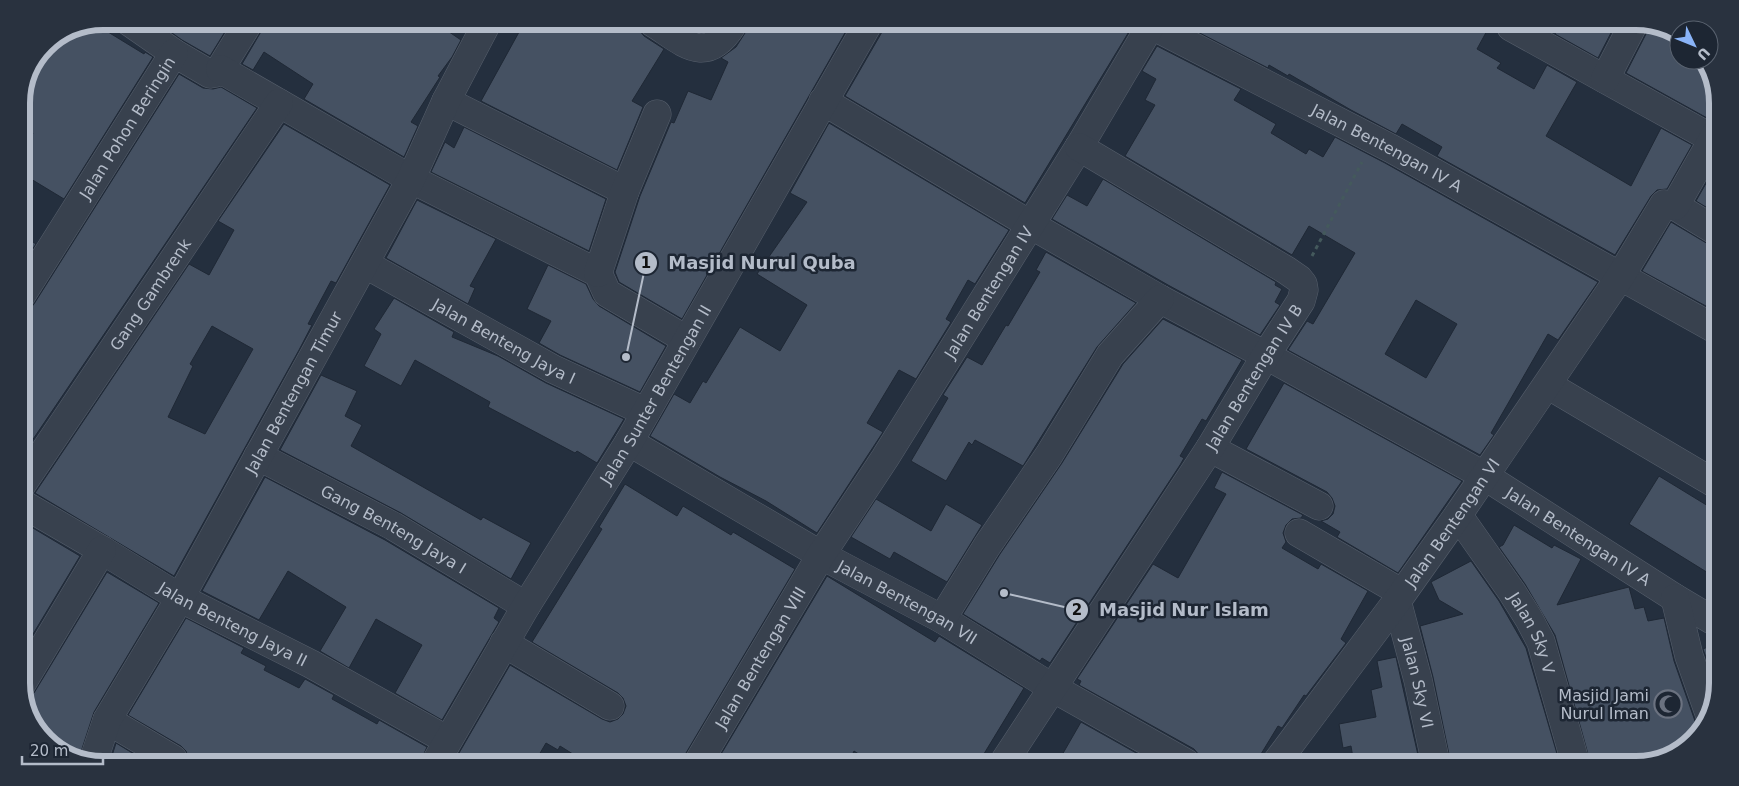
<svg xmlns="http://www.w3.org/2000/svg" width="1739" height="786" font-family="'DejaVu Sans',sans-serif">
  <rect width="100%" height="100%" fill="#242f3e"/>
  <g fill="#455162" stroke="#1f2835" fill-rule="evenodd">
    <polygon points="158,21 216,22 231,22 210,56 182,40 158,23"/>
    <polygon points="265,22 436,23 461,40 452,57 438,76 440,77 411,122 418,126 404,157 304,99 313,84 264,52 253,70 242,64 262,30"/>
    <polygon points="524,23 635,23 638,25 639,30 644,36 664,49 632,101 643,107 617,170 481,101"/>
    <polygon points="95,24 144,54 145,52 153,57 64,199 21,173 21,152 33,133 21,126 21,98 45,45"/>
    <polygon points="748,24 850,24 682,319 619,282 615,272 640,196 671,122 674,123 688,91 711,100 728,62 721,58 736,47 745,33"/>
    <polygon points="884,24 1081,25 1133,25 1025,203 845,96 882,32"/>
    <polygon points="1186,26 1489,27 1477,49 1501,63 1497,68 1534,89 1547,65 1577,82 1546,136 1631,186 1661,128 1692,145 1667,189 1657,190 1651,196 1615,255 1437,156 1442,147 1402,124 1396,134 1351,110 1289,74 1288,76 1269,65 1268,68"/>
    <polygon points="1559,27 1614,27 1598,58 1555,34"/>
    <polygon points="1647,27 1668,28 1679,37 1679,60 1705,60 1718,98 1717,116 1709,119 1626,73 1646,34"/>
    <path d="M1157,46L1241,89L1234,100L1276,124L1271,133L1306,154L1309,149L1323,157L1335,137L1385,163L1598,282L1558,340L1548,334L1491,433L1494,435L1480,455L1288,350L1307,321L1313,324L1355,253L1309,226L1292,255L1125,156L1155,105L1145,100L1156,79L1142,71ZM1416,300L1457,324L1426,378L1385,354Z"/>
    <polygon points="179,74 203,88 213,89 221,87 257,108 21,457 21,311 29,310 34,304"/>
    <polygon points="829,123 1009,230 975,284 968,280 946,319 951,322 916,379 899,370 867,423 883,432 817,533 766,501 720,477 650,436 674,394 690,403 703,381 706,383 740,327 780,351 807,305 757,274 807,202 790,193"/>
    <path d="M284,124L390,185L336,283L331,281L308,324L312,325L299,350L174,576L35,493L189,264L209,275L234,230L218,221ZM212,326L253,349L205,434L168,417L193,366L190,364Z"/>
    <polygon points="464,127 606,199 589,251 431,172 445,142 454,148"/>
    <polygon points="1717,164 1717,192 1716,213 1696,201"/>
    <polygon points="1103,179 1276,282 1275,285 1282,289 1275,302 1280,305 1260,335 1168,285 1052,219 1067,195 1087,206"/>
    <polygon points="417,200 496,239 470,286 475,288 468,304 386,258"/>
    <polygon points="1671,222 1708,244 1716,247 1715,311 1642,271"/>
    <polygon points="21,234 36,244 21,266"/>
    <polygon points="1046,252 1136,303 1097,347 1023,466 975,440 972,445 969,442 946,481 911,461 948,398 943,395 967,357 982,365 1006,325 1008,326 1040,272 1036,270"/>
    <polygon points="548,265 586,284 593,299 599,306 666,346 640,392 560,355 539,343 551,321 527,309"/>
    <polygon points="394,298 454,332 452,337 498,356 546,383 624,419 597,463 577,451 575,453 488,407 490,402 415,360 401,386 364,366 381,334 374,329"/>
    <polygon points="1163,319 1242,360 1206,421 1202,419 1180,456 1184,458 1180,465 1050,663 1042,658 1040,661 963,614 1000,554 1062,463 1123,364"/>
    <polygon points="321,375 357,391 345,416 362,425 351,446 481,520 483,517 531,543 511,579 401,513 280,450"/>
    <polygon points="1284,383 1462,481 1398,573 1337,537 1340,532 1321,521 1328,519 1333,514 1335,506 1332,498 1327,492 1246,449"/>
    <polygon points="1222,472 1303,515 1301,518 1292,519 1286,525 1283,533 1286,542 1282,548 1318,569 1321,564 1368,591 1341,639 1346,643 1306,696 1304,695 1282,728 1278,726 1261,754 1260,753 1254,763 1210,763 1200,756 1194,749 1079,685 1081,681 1077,679 1153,564 1178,578 1226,494 1214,488"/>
    <polygon points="1659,476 1713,509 1713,576 1629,524"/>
    <polygon points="265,477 385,540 499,608 494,618 499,622 442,720 395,693 422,645 376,619 349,668 320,651 346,607 288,571 259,620 202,591"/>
    <polygon points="625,484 677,516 683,506 731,535 733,532 795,569 686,753 683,761 584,761 560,746 558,750 546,743 536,760 455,760 510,665 602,719 610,722 618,719 623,714 626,706 623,698 618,693 532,642 602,529 599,527"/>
    <polygon points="876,499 931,531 946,504 982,525 947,582 894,552 890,559 851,537"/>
    <polygon points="21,521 80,556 21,654"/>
    <polygon points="1514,525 1552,548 1554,545 1581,559 1557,605 1629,587 1635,609 1644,607 1648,621 1664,618 1674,661 1695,721 1700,728 1681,751 1637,765 1591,765 1555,635 1525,584 1499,547 1503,545"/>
    <polygon points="1471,561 1499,601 1526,648 1560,764 1451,764 1433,677 1420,626 1463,614 1439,600 1431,582"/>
    <polygon points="107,572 159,603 94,712 79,758 71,758 35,729 25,700 29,698 34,693"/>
    <polygon points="827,576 935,642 939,636 1024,688 979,762 871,762 854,751 849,762 717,761"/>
    <polygon points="186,618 244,648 241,653 266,666 264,670 299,688 305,679 334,695 332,699 377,724 379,720 427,747 421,760 189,759 186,751 181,746 128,715"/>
    <polygon points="1712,645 1712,674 1703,649"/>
    <polygon points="1396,657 1420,764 1354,764 1351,746 1343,748 1339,724 1376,717 1371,690 1382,687 1377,661"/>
    <polygon points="1081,722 1154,763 1058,762"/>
    <polygon points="116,743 142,759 111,759"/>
  </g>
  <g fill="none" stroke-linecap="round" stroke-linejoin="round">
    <g stroke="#565f6c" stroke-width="29">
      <g id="minor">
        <polyline points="128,21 174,53 210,74 216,73 220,69 249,22"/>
        <path d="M653,23C685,43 706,67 733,24"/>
        <path id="s1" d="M1151,25L1392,149L1715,329"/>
        <polyline points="1511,27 1713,139"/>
        <polyline points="220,69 411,179 598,273 607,293 687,340"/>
        <polyline points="1605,79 1632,27"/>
        <polyline points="446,101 625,191"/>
        <path id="s2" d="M823,101L1031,225L1160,299L1278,362L1483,475L1675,598L1712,620"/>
        <polyline points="1675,206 1716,231"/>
        <path id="s3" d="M365,264L553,369L646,412"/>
        <polyline points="598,273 625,191 657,114"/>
        <path id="s4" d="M21,296L174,53"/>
        <polyline points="1548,385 1714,483"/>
        <path id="s5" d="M629,442L821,555L942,619L1053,688L1186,763"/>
        <polyline points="1210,448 1319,506"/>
        <path id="s6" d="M258,456L393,526L526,606"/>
        <path id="s7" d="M21,486L279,103"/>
        <path id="s8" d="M21,503L102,550L180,598L311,664L447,740"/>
        <path id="s9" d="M1458,515L1512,592L1529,619L1541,642L1576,765"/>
        <polyline points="1299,533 1402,593"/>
        <polyline points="1675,598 1689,656 1710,716"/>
        <path id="s10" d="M1397,601L1418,680L1436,764"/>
        <polyline points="942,619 987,546 1049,455 1110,355 1160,299"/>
        <polyline points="504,643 610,706"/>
        <polyline points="21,685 102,550"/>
        <polyline points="107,720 173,759"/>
        <path id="s11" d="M94,759L107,720L180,598L411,179L446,101L487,23"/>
        <path id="s12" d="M437,760L526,606L629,442L868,24"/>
        <path id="s13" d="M699,761L821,555L885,458L1079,147L1151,25"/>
        <path id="s14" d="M1004,762L1210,448L1266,355L1301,301L1304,290L1303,284L1299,279L1286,270L1079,147"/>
        <path id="s15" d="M1276,763L1397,601L1458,515L1620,277L1664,204L1675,206L1717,132"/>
      </g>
    </g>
    <polyline stroke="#44595c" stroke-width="3" stroke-dasharray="4 4" stroke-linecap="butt" points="1312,256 1362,162"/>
    <use href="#minor" stroke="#38414e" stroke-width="28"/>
  </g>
  <defs>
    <g id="mosque-ring" transform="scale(1.4375)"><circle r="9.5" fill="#1d2633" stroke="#6b7280" stroke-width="1.5"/><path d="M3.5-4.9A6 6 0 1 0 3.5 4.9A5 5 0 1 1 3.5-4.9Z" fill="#6b7280"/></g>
  </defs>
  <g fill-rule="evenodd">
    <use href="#mosque-ring" x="1668" y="704"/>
  </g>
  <g text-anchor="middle" stroke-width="5" stroke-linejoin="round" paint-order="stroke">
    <g font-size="16" fill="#b4bcc9" stroke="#1d2633">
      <text dy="6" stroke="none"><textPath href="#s4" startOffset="199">Jalan Pohon Beringin</textPath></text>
      <text dy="6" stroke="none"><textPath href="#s1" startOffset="266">Jalan Bentengan IV A</textPath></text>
      <text dy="6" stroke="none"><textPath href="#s13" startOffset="551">Jalan Bentengan IV</textPath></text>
      <text dy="6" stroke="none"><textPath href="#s7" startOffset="231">Gang Gambrenk</textPath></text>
      <text dy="6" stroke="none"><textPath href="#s3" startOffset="159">Jalan Benteng Jaya I</textPath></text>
      <text dy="6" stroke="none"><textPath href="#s14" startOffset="459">Jalan Bentengan IV B</textPath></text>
      <text dy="6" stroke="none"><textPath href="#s11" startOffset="418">Jalan Bentengan Timur</textPath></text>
      <text dy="6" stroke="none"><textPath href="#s12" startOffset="426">Jalan Sunter Bentengan II</textPath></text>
      <text dy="6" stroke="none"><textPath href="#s15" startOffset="298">Jalan Bentengan VI</textPath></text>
      <text dy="6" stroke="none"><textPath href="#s6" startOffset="154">Gang Benteng Jaya I</textPath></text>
      <text dy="6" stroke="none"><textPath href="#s2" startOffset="872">Jalan Bentengan IV A</textPath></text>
      <text dy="6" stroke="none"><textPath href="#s5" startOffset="321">Jalan Bentengan VII</textPath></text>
      <text dy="6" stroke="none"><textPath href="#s8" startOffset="244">Jalan Benteng Jaya II</textPath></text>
      <text dy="6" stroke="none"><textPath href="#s9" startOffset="140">Jalan Sky V</textPath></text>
      <text dy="6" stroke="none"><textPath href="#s13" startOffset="120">Jalan Bentengan VIII</textPath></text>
      <text dy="6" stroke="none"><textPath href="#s10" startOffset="84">Jalan Sky VI</textPath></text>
    </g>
    <g font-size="16" fill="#b4bcc9" stroke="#1d2633" text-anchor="end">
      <text x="1649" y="701">Masjid Jami<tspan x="1649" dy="18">Nurul Iman</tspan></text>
    </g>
  </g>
  <path d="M0 0H1739V786H0ZM103 30H1636A73 73 0 0 1 1709 103V683A73 73 0 0 1 1636 756H103A73 73 0 0 1 30 683V103A73 73 0 0 1 103 30Z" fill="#29323f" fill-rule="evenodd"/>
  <path fill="none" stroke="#b4bcc9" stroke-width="6" d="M103 30H1636A73 73 0 0 1 1709 103V683A73 73 0 0 1 1636 756H103A73 73 0 0 1 30 683V103A73 73 0 0 1 103 30Z"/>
  <path fill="none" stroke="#b4bcc9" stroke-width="2" d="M626 357L646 263M1004 593L1077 610"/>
  <g fill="#b4bcc9" stroke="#1d2633" stroke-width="2">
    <circle cx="626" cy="357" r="5"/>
    <circle cx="1004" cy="593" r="5"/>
    <circle cx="646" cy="263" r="12"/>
    <circle cx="1077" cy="610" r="12"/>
  </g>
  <g font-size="15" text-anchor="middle" font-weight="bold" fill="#111">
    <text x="646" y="268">1</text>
    <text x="1077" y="615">2</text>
  </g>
  <g font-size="18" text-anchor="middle" font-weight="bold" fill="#b4bcc9" stroke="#1d2633" stroke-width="5" stroke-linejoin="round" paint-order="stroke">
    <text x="762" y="269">Masjid Nurul Quba</text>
    <text x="1184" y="616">Masjid Nur Islam</text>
  </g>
  <g transform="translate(1694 45) rotate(133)"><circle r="24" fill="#1d2633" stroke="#59626f"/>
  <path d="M0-4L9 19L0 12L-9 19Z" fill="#8ab4f8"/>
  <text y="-8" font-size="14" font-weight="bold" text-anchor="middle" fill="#b4bcc9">U</text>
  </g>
  <path d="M22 756v8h81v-8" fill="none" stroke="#b4bcc9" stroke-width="2.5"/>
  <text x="30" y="756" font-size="15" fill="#b4bcc9" stroke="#1d2633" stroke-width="4" paint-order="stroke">20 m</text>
</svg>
